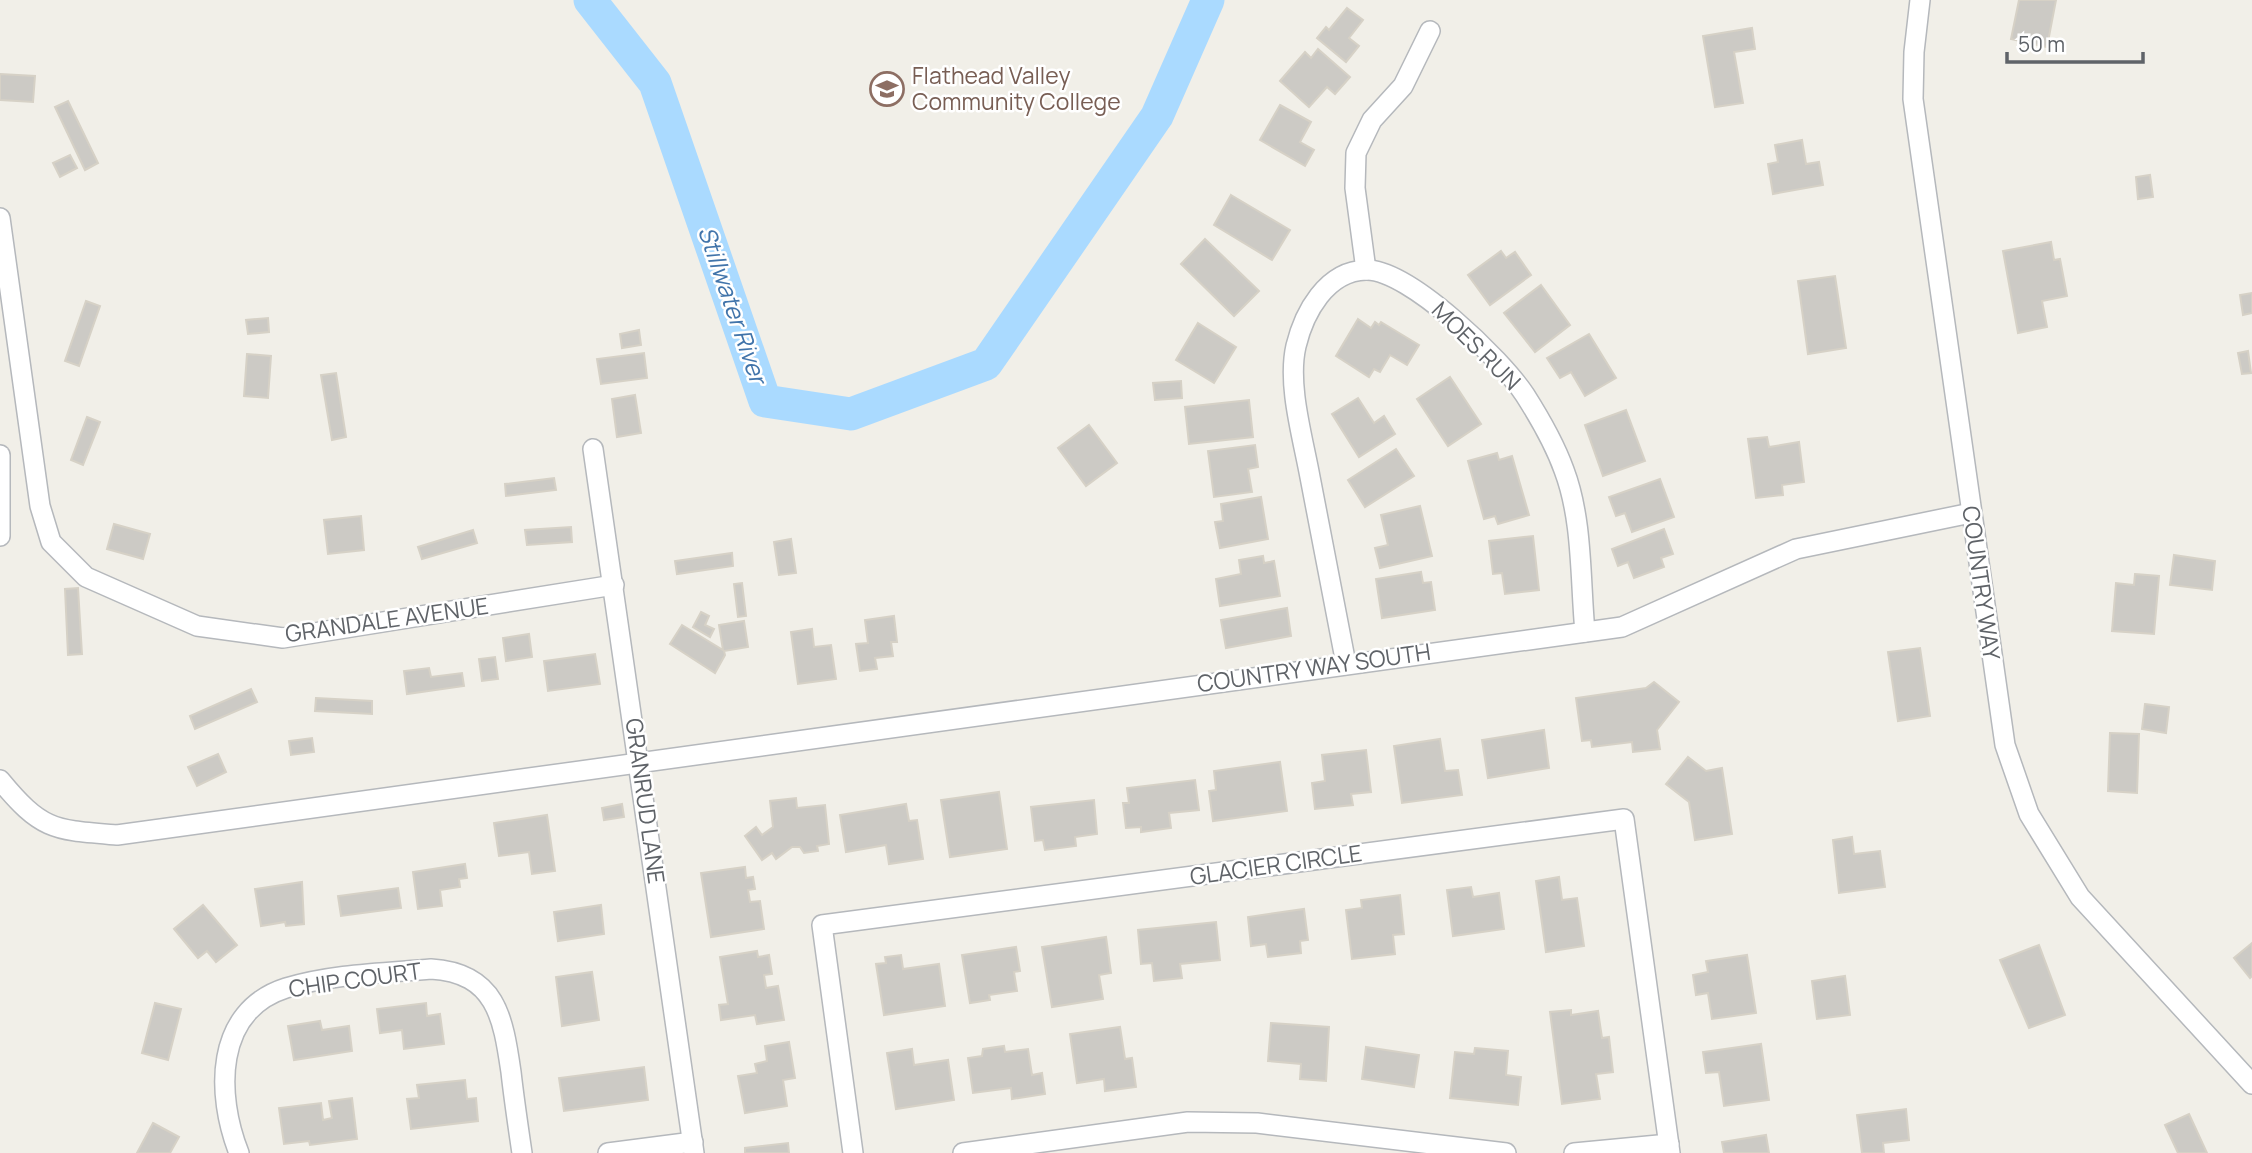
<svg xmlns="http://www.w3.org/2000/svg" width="2252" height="1153" font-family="Manrope,sans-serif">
  <rect width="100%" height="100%" fill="#f1efe8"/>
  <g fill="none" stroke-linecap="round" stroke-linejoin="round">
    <polyline stroke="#aadaff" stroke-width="33" points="590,0 655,83 765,401 851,414 986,364 1157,116 1208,0"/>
  </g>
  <g fill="#cccac5" stroke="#d6d1c6" stroke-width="2">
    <polygon points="2019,0 2056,0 2047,47 2011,39"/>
    <polygon points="1347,8 1363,20 1349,38 1359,46 1346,62 1317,38 1326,27 1329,30"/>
    <polygon points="1752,28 1755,49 1734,52 1743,103 1715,107 1703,36"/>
    <polygon points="1318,49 1350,77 1335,94 1327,87 1309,107 1280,81 1305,52 1311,58"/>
    <polygon points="0,74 35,76 33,102 0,100"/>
    <polygon points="68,101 98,163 85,170 55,107"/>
    <polygon points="1280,105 1311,122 1300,142 1314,150 1305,166 1260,140"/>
    <polygon points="1802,140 1806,164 1819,162 1823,185 1773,194 1768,164 1778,162 1775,145"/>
    <polygon points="70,155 77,168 60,177 53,163"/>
    <polygon points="2150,175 2153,197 2138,199 2136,177"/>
    <polygon points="1231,195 1290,230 1272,260 1214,225"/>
    <polygon points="1205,239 1259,291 1234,316 1181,264"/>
    <polygon points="2051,242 2054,260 2060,259 2067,296 2042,301 2047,327 2018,333 2003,251"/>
    <polygon points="1501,251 1506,258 1515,252 1531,275 1490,305 1468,275"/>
    <polygon points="1835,276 1846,348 1808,354 1798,281"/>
    <polygon points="1541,285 1570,325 1535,352 1504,313"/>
    <polygon points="2252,293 2252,313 2243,315 2240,295"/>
    <polygon points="86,301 100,306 79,366 65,361"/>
    <polygon points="268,318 269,332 248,334 246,320"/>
    <polygon points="1358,319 1371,328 1375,322 1379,325 1381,322 1419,345 1407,365 1390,355 1380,372 1374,369 1369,377 1336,356"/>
    <polygon points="1198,323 1236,347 1214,383 1176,360"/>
    <polygon points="639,330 641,345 622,348 620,334"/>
    <polygon points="1589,334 1616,378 1585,396 1571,372 1560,378 1547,358"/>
    <polygon points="2248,351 2251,373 2242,374 2238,353"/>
    <polygon points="644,353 647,378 601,384 597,359"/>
    <polygon points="247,354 271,356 268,398 244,396"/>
    <polygon points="336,373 346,437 332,440 321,375"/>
    <polygon points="1450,377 1481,424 1448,446 1417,399"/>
    <polygon points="1181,381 1182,398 1155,400 1153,383"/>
    <polygon points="635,395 641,433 617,437 612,399"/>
    <polygon points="1358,398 1374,423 1384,416 1395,434 1359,457 1332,414"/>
    <polygon points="1249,400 1253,437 1189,444 1185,407"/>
    <polygon points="1626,410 1645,461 1603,476 1585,425"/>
    <polygon points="87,417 100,422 83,465 71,460"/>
    <polygon points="1089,425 1117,463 1086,486 1058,448"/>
    <polygon points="1767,437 1769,447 1799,442 1804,482 1782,485 1783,495 1756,498 1748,439"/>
    <polygon points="1255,445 1258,467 1248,469 1252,492 1214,497 1208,451"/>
    <polygon points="1396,449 1414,476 1365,507 1348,480"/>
    <polygon points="1497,453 1499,460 1512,456 1529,515 1498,524 1495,516 1484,519 1468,461"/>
    <polygon points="554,478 556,490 506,496 505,484"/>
    <polygon points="1660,479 1674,517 1632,532 1625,513 1616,516 1609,497"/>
    <polygon points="1261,497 1268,539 1220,548 1215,522 1223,521 1221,504"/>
    <polygon points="1420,506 1432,556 1380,568 1375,548 1388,545 1381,515"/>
    <polygon points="361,516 364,550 328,554 324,520"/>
    <polygon points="114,524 150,534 143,559 107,549"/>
    <polygon points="571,527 572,542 527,545 525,530"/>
    <polygon points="1664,529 1673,554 1661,558 1664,567 1634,578 1628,562 1618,566 1612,549"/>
    <polygon points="473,530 477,543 422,559 418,547"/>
    <polygon points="1533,536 1539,590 1505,594 1502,573 1493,574 1489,541"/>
    <polygon points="791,539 796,573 779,575 774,542"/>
    <polygon points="732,553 733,566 677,574 675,561"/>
    <polygon points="2174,555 2215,561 2212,590 2170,585"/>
    <polygon points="1263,556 1264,563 1274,561 1280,596 1220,606 1216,579 1241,574 1239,560"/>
    <polygon points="1421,572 1423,583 1431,582 1435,610 1382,618 1376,579"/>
    <polygon points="2135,574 2159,576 2154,634 2112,631 2116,583 2134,585"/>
    <polygon points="742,583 746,616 738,617 734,584"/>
    <polygon points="78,588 82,654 68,655 65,589"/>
    <polygon points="1287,608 1291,636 1226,648 1221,620"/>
    <polygon points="701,612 709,616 705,625 714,629 710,637 693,627"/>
    <polygon points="894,616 897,642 891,642 893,656 875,658 877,669 860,671 856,644 868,643 865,620"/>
    <polygon points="744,621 748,647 724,651 725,655 715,673 670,644 682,625 723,650 719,625"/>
    <polygon points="812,629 814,647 831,645 836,679 798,684 791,632"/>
    <polygon points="529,634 532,657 506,661 503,638"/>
    <polygon points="1920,648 1930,716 1898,721 1888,652"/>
    <polygon points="595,654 600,684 548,691 544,661"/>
    <polygon points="495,657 498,679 482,681 479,659"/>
    <polygon points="429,668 431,677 462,673 464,686 407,694 404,671"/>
    <polygon points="1654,682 1679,702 1657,730 1660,749 1633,752 1632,742 1592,747 1591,740 1582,741 1576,698 1646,688"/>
    <polygon points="251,689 257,702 195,729 190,716"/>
    <polygon points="316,698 372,701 372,714 315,711"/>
    <polygon points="2145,704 2169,707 2166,733 2142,729"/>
    <polygon points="1544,730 1549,768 1488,778 1482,740"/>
    <polygon points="2110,733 2139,734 2137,793 2108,791"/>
    <polygon points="312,738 314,752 291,755 289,741"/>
    <polygon points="1440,739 1445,771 1458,770 1462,795 1402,803 1394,746"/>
    <polygon points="1366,750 1371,792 1351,794 1353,805 1315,809 1312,783 1325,781 1322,755"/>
    <polygon points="218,754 226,772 197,786 188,767"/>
    <polygon points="1688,757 1706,771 1722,768 1732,834 1695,840 1689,802 1666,784"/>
    <polygon points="1280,762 1287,811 1213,821 1209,791 1216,790 1214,771"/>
    <polygon points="1195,780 1199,810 1169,813 1171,828 1141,832 1141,827 1126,828 1123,803 1129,803 1127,788"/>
    <polygon points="999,792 1007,849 950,857 941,800"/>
    <polygon points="796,798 797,808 825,805 829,844 817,846 818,851 804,853 800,847 792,847 776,859 772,853 762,860 745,836 756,827 762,835 773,827 770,801"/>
    <polygon points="1094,800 1097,834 1075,837 1076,846 1045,850 1043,840 1035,841 1031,807"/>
    <polygon points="622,804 624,817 604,820 602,808"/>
    <polygon points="906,804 909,821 917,820 923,859 889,864 886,845 846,852 840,815"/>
    <polygon points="547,815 555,871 532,874 529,852 499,856 494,823"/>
    <polygon points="1852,837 1854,854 1880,851 1885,887 1839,893 1833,840"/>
    <polygon points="465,864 467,878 459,879 460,887 440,890 442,906 418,909 413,872"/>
    <polygon points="745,867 746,878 753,877 755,889 748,890 750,902 760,901 764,929 711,937 701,873"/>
    <polygon points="1559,877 1562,900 1577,898 1584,946 1546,952 1536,881"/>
    <polygon points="302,882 304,924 286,926 285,922 261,926 255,889"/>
    <polygon points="1471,887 1473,897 1499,893 1504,929 1453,936 1447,890"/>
    <polygon points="398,888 401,908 341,916 338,896"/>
    <polygon points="1400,895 1404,934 1393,935 1395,954 1352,959 1346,910 1362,908 1361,900"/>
    <polygon points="203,905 237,945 216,962 207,951 198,958 174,929"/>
    <polygon points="601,905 604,934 558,941 554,912"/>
    <polygon points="1304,909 1308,940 1300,941 1301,953 1268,957 1266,944 1251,946 1248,917"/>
    <polygon points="1216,922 1220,960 1180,964 1182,978 1154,981 1152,963 1141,964 1138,930"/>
    <polygon points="1106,937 1111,973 1099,975 1103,999 1052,1007 1042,947"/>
    <polygon points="2252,943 2252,976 2250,978 2234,958"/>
    <polygon points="2039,945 2065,1015 2029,1028 2000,960"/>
    <polygon points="1016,947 1020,971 1014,972 1017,991 989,995 990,1000 970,1003 962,955"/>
    <polygon points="757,951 758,957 769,955 772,974 764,975 766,988 778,986 784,1020 757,1024 755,1015 721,1020 719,1005 728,1004 720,957"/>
    <polygon points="901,955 903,969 939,964 945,1006 884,1015 876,964 886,963 885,957"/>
    <polygon points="1747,955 1756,1013 1712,1019 1708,993 1696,995 1693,975 1708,972 1706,961"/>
    <polygon points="592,972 599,1020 562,1026 556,977"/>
    <polygon points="1845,976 1850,1015 1817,1019 1812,981"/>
    <polygon points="155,1003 181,1009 168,1060 142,1053"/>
    <polygon points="426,1003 427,1016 440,1014 444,1044 404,1049 402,1030 380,1033 377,1009"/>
    <polygon points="1571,1010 1571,1015 1598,1011 1602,1038 1609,1037 1613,1072 1596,1074 1600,1099 1562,1104 1550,1012"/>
    <polygon points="320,1021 322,1030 349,1026 352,1051 294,1060 288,1026"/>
    <polygon points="1271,1023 1329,1027 1326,1081 1300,1079 1301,1064 1268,1061"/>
    <polygon points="1120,1027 1125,1059 1132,1058 1136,1087 1105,1091 1104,1079 1077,1083 1070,1034"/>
    <polygon points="789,1042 795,1078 783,1080 787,1106 745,1113 738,1076 757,1073 755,1064 767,1061 765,1046"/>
    <polygon points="1761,1044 1769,1100 1724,1106 1719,1072 1706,1073 1703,1052"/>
    <polygon points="1004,1046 1005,1052 1028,1049 1032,1075 1042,1073 1045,1094 1012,1099 1011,1088 973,1093 968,1058 982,1056 983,1049"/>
    <polygon points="1366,1047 1419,1055 1414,1087 1362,1079"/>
    <polygon points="1475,1048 1508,1051 1506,1075 1521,1077 1518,1105 1450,1098 1455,1052 1474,1054"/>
    <polygon points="912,1049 914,1065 948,1060 954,1100 896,1109 887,1053"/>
    <polygon points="644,1067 648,1100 564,1111 559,1078"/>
    <polygon points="465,1080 467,1099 476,1098 478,1121 411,1129 407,1099 419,1098 417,1085"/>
    <polygon points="352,1098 357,1139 310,1145 309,1141 284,1144 279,1108 321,1103 323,1120 332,1118 329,1101"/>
    <polygon points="1906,1109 1909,1140 1883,1143 1884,1153 1862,1153 1857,1115"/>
    <polygon points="2189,1114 2207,1153 2178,1153 2165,1125"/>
    <polygon points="153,1123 179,1137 170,1153 137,1153"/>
    <polygon points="1766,1135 1769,1153 1724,1153 1722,1142"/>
    <polygon points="788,1143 789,1153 745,1153 745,1148"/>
  </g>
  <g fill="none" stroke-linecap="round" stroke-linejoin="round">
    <g stroke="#b5b8bc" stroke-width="22">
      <g id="minor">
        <polyline points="1920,0 1914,52 1913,99 2005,745 2029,814 2080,897 2252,1084"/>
        <polyline points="0,218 40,506 51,542 86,577 197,626 283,638 614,585"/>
        <polyline points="1366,270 1355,188 1356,153 1372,120 1403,86 1430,31"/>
        <polyline points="593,449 694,1153"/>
        <polyline points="0,455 0,536"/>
        <path d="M1346,664C1334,602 1322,539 1310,477C1303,438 1287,385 1296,346C1304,313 1326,271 1366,270C1409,269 1502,360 1525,395C1539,417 1555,445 1564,470C1583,520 1580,580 1585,632"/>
        <path d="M0,780C42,831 54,830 117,835L1622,627L1796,549L1971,513"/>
        <path d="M239,1153C216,1095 214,1011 286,988C332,974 383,973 431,969C496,973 503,1017 511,1072C514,1099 518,1126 522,1153"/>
        <polyline points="608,1153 693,1142"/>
        <polyline points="853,1153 822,925 1624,819 1670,1153"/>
        <polyline points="963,1153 1188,1122 1257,1123 1506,1153"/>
        <polyline points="1574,1153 1669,1144"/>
      </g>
    </g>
    <use href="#minor" stroke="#fff" stroke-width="19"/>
  </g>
  <defs>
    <g id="university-ring" transform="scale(1.75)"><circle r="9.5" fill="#fff" stroke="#8d6e63" stroke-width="1.5"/><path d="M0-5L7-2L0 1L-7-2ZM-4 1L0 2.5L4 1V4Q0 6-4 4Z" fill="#8d6e63"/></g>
  </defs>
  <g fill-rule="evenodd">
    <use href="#university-ring" x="887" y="89"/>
  </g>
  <g text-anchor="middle" stroke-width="5" stroke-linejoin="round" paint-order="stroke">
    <g font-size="23" fill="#785e54" stroke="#fff" text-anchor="start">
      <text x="912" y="84">Flathead Valley<tspan x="912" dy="26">Community College</tspan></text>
    </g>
    <g font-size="23" fill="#5f6368" stroke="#fff">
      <text transform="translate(1476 346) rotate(45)" y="8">MOES RUN</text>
      <text transform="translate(1981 583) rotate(82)" y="8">COUNTRY WAY</text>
      <text transform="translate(387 620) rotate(-8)" y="8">GRANDALE AVENUE</text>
      <text transform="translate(1314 668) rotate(-8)" y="8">COUNTRY WAY SOUTH</text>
      <text transform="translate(645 801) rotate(82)" y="8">GRANRUD LANE</text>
      <text transform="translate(1276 865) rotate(-8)" y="8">GLACIER CIRCLE</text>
      <text transform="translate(355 980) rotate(-8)" y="8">CHIP COURT</text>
    </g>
    <g font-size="24" font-style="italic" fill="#4174aa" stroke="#fff">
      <text transform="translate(732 305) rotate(71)" y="8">Stillwater River</text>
    </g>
  </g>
  <path d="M2007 52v10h136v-10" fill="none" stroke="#5f6368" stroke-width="3.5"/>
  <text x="2018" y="52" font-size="21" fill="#5f6368" stroke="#ffffff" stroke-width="5" paint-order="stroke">50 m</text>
</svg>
